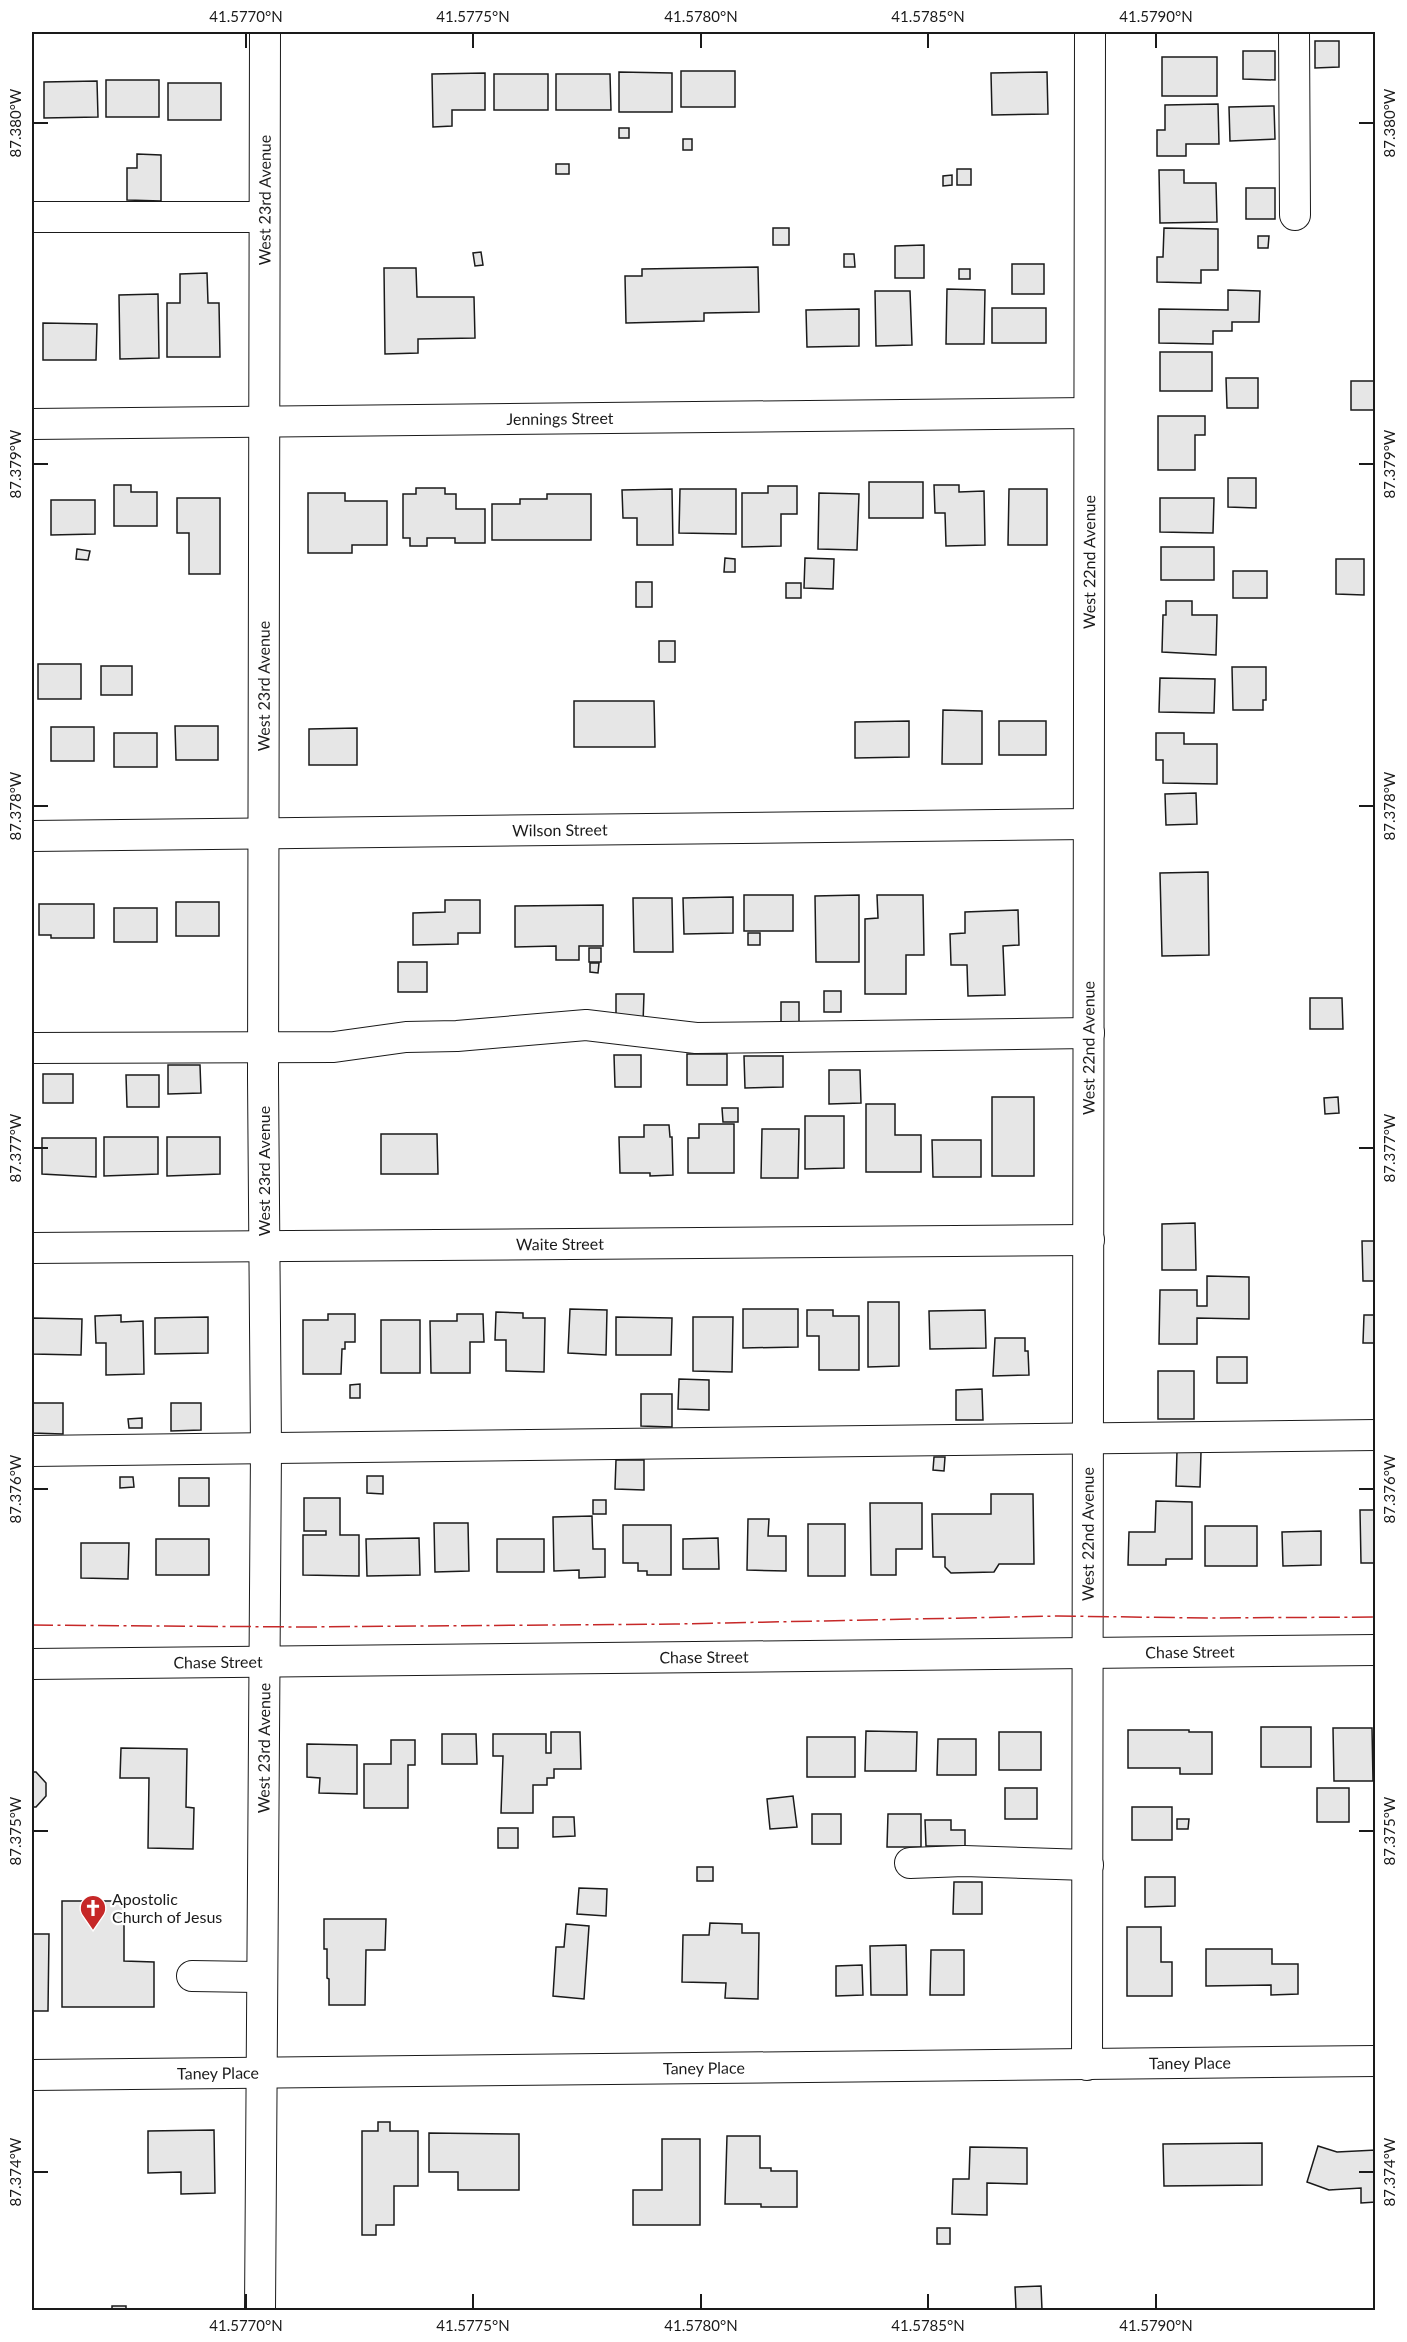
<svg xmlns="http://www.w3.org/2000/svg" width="1407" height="2342" font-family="Lato,sans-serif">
  <rect width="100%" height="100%" fill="#fff"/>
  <g fill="#e6e6e6" stroke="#1a1a1a" stroke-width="1.5">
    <polygon points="1315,41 1339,41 1339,67 1315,68"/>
    <polygon points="1243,51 1275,51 1275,80 1243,79"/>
    <rect x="1162" y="57" width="55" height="39"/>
    <rect x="681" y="71" width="54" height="36"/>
    <polygon points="619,72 672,73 672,112 619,112"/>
    <polygon points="1047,72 1048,114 992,115 991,73"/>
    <polygon points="485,73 485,110 452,110 452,126 433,127 432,74"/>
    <rect x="494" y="74" width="54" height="36"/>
    <polygon points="556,74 610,74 611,110 556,110"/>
    <rect x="106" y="80" width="53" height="37"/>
    <polygon points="97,81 98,117 44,118 44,82"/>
    <rect x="168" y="83" width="53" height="37"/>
    <polygon points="1218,104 1219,144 1186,144 1186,156 1157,156 1157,130 1165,130 1165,105"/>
    <polygon points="1274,106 1275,139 1230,141 1229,107"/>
    <rect x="619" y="128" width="10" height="10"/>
    <rect x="683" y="139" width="9" height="11"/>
    <polygon points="137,154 161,155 161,201 127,200 127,168 137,168"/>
    <rect x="556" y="164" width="13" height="10"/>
    <rect x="957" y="169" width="14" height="16"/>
    <polygon points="1159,170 1184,170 1184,183 1216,183 1217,222 1160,223"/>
    <polygon points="952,175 952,185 943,186 943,176"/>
    <rect x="1246" y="188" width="29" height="31"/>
    <rect x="773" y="228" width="16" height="17"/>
    <polygon points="1164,228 1218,229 1218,270 1201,270 1201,283 1157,282 1157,257 1163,257"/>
    <polygon points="1258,236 1269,236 1268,248 1258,248"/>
    <polygon points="924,245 924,278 895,278 895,246"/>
    <polygon points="481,252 483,265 475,266 473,253"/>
    <polygon points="844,254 854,254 855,267 844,267"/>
    <rect x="1012" y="264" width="32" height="30"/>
    <polygon points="758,267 759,312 704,313 704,321 626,323 625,276 642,276 642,269"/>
    <polygon points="384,268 416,268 417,297 474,297 475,338 418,339 418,353 385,354"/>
    <rect x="959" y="269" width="11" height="10"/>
    <polygon points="207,273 208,303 219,303 220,357 167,357 167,303 180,303 180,274"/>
    <polygon points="947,289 985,290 984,344 946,344"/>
    <polygon points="1228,290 1260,291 1259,322 1232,322 1232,331 1213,331 1213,344 1159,343 1159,309 1228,310"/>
    <polygon points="875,291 910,291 912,345 876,346"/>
    <polygon points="158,294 159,358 120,359 119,295"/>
    <rect x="992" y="308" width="54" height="35"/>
    <polygon points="859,309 859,346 807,347 806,310"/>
    <polygon points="43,323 97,324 96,360 43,360"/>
    <rect x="1160" y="352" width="52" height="39"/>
    <polygon points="1226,378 1258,378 1258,408 1227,408"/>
    <rect x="1351" y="381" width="25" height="29"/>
    <polygon points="1158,416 1205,416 1205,435 1195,435 1195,470 1158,470"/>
    <polygon points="1228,478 1256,478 1256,508 1228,507"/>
    <rect x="869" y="482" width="54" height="36"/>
    <polygon points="114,485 131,485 131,492 157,492 157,526 114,526"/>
    <polygon points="934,485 959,485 959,492 984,491 985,545 946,546 945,513 935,513"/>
    <polygon points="768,486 797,486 797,514 781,514 781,546 742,547 742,493 768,493"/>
    <polygon points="416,488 445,488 445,494 456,494 456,509 485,509 485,543 455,543 455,538 427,538 427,546 410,546 410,538 403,538 403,494 416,494"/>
    <polygon points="672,489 673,545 637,545 637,518 623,518 622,490"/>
    <polygon points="680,489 736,489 736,534 679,533"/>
    <polygon points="1009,489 1047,489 1047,545 1008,545"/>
    <polygon points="308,493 345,493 345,501 387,501 387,545 352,545 352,553 308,553"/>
    <polygon points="819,493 859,494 857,550 818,549"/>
    <polygon points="547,494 591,494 591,540 492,540 492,504 520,504 520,499 547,499"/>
    <polygon points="177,498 220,498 220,574 189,574 189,533 177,533"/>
    <polygon points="1160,498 1214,498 1213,533 1160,532"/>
    <polygon points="51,500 95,500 95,534 51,535"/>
    <rect x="1161" y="547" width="53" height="33"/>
    <polygon points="77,549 90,551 88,560 76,559"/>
    <polygon points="725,558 735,559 735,572 724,572"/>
    <polygon points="805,558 834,559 833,589 804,588"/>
    <polygon points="1336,559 1364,559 1364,595 1336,594"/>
    <rect x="1233" y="571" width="34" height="27"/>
    <rect x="636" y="582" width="16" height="25"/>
    <rect x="786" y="583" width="15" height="15"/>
    <polygon points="1166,601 1192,601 1192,615 1217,615 1216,655 1162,652 1163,615 1166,615"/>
    <rect x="659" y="641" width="16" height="21"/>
    <rect x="38" y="664" width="43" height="35"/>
    <rect x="101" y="666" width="31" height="29"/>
    <polygon points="1232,667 1266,667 1266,700 1263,700 1263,710 1233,710"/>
    <polygon points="1160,678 1215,679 1214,713 1159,712"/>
    <polygon points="574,701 654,701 655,747 574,747"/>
    <polygon points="943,710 982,711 982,764 942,764"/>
    <polygon points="909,721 909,757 855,758 855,722"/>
    <rect x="999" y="721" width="47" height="34"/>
    <polygon points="175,726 218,726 218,760 176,760"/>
    <rect x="51" y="727" width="43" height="34"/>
    <polygon points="357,728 357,765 309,765 309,729"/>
    <rect x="114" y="733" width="43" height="34"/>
    <polygon points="1156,733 1184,733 1184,744 1217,744 1217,784 1163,783 1163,760 1156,760"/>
    <polygon points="1196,793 1197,824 1166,825 1165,794"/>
    <polygon points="1208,872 1209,955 1162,956 1160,873"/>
    <rect x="744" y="895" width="49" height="36"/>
    <polygon points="859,895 859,962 816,962 815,896"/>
    <polygon points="877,895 923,895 924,955 906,955 906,994 865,994 865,919 878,918"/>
    <polygon points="733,897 733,933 684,934 683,898"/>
    <polygon points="633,898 672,898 673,952 634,952"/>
    <polygon points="445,900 480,900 480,933 458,933 458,944 413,945 413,913 445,912"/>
    <rect x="176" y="902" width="43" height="34"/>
    <polygon points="39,904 94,904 94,938 51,938 51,935 39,935"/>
    <polygon points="603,905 603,946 579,946 579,960 556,960 556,946 515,947 515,906"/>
    <rect x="114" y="908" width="43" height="34"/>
    <polygon points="1018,910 1019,945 1003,946 1005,995 968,996 967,965 951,965 950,934 965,933 965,912"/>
    <rect x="748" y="933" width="12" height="12"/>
    <rect x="589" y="948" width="12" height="14"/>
    <rect x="398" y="962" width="29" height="30"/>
    <polygon points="590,963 599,963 598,973 590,972"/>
    <rect x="824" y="991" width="17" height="21"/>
    <polygon points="616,994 644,994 643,1023 616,1023"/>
    <polygon points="1310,998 1342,998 1343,1029 1310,1029"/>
    <rect x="781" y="1002" width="18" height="23"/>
    <rect x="687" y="1054" width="40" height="31"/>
    <polygon points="614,1055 641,1055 641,1087 615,1087"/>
    <polygon points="744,1056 783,1056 783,1087 745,1088"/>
    <polygon points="168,1065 200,1065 201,1093 168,1094"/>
    <polygon points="829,1070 860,1070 861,1103 829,1104"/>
    <rect x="43" y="1074" width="30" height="29"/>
    <polygon points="126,1075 159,1075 159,1107 127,1107"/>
    <rect x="992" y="1097" width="42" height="79"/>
    <polygon points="1338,1097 1339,1113 1325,1114 1324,1098"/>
    <polygon points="866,1104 895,1104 895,1135 921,1135 921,1172 866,1172"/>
    <polygon points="722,1108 738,1108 738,1122 723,1122"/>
    <polygon points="805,1116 844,1116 844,1168 805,1169"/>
    <polygon points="699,1124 734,1124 734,1173 688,1173 688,1138 699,1138"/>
    <polygon points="644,1125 669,1125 670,1137 672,1137 673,1175 650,1176 650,1173 620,1173 619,1137 644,1137"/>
    <polygon points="762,1129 799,1129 798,1178 761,1178"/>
    <polygon points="381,1134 437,1134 438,1174 381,1174"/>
    <polygon points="104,1137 158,1137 158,1174 104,1176"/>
    <polygon points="167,1137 220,1137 220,1174 167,1176"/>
    <polygon points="42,1138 96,1138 96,1177 42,1174"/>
    <rect x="32" y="1139" width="1" height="36"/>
    <polygon points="932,1140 981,1140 981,1177 933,1177"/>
    <polygon points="1195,1223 1196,1270 1162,1270 1162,1224"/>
    <polygon points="1362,1241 1376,1241 1376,1281 1363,1281"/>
    <polygon points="1207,1276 1249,1277 1249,1319 1197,1318 1197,1344 1159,1344 1160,1290 1197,1290 1197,1306 1207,1306"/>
    <polygon points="868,1302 899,1302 899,1366 868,1367"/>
    <polygon points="570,1309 607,1310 606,1355 568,1353"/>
    <polygon points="743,1309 798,1309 798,1347 743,1348"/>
    <polygon points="807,1310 833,1310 833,1316 859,1316 859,1370 819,1370 819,1336 807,1336"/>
    <polygon points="985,1310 986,1348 930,1349 929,1311"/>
    <polygon points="496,1312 523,1313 523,1318 545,1318 544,1372 506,1371 506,1340 495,1340"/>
    <polygon points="328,1314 355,1314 355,1342 345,1342 345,1349 342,1349 341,1374 303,1374 303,1320 328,1320"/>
    <polygon points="457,1314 483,1314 484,1342 470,1342 470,1373 431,1373 430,1321 457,1321"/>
    <polygon points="121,1315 121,1322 143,1321 144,1374 106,1375 106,1343 96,1343 95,1316"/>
    <polygon points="1364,1315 1376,1315 1376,1343 1363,1343"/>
    <polygon points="208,1317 208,1353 155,1354 155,1318"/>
    <polygon points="616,1317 672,1318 671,1355 616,1355"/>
    <polygon points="693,1317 733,1317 732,1372 693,1371"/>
    <polygon points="32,1318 82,1319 81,1355 32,1354"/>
    <rect x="381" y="1320" width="39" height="53"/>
    <polygon points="995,1338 1025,1338 1025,1351 1028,1351 1029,1375 993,1376"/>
    <rect x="1217" y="1357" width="30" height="26"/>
    <rect x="1158" y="1371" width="36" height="48"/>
    <polygon points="679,1379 709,1380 709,1410 678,1409"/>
    <polygon points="360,1384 360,1398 350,1398 350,1385"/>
    <polygon points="982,1389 983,1420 956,1420 956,1390"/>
    <polygon points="641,1394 672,1394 672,1427 641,1426"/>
    <polygon points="32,1403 63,1403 63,1434 32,1433"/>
    <polygon points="171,1403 201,1403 201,1430 171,1431"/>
    <polygon points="142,1418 142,1428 129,1428 128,1419"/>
    <polygon points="1177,1451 1201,1452 1200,1487 1176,1486"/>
    <polygon points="934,1457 945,1457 944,1471 933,1470"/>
    <polygon points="616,1460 644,1460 644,1490 615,1489"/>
    <polygon points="367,1476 383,1476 383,1494 367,1493"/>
    <polygon points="120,1477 133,1477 134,1487 120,1488"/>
    <rect x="179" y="1478" width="30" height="28"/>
    <polygon points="991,1494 1033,1494 1034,1564 999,1564 994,1572 951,1573 945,1567 945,1557 933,1557 932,1514 991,1514"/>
    <polygon points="304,1498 340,1498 340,1535 359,1535 359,1576 303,1575 303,1535 326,1535 326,1531 304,1531"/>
    <rect x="593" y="1500" width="13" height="14"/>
    <polygon points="1156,1501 1192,1502 1192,1559 1166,1559 1166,1565 1128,1565 1129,1532 1155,1532"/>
    <polygon points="870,1503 922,1503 922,1549 896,1549 896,1575 871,1575"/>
    <polygon points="1360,1510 1376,1510 1376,1563 1361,1563"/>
    <polygon points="592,1516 593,1549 605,1549 605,1577 579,1578 579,1570 554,1571 553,1517"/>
    <polygon points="748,1519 769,1519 768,1536 786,1536 786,1571 747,1570"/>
    <polygon points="434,1523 468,1523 469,1571 435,1572"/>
    <rect x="808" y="1524" width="37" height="52"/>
    <polygon points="623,1525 671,1525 671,1575 647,1575 647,1571 638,1571 638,1563 623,1563"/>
    <rect x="1205" y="1526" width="52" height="40"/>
    <polygon points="1321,1531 1321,1565 1283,1566 1282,1532"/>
    <polygon points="419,1538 420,1575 367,1576 366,1539"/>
    <polygon points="718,1538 719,1569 683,1569 683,1539"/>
    <rect x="156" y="1539" width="53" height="36"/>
    <rect x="497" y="1539" width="47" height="33"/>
    <polygon points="81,1543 129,1543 128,1579 81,1578"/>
    <rect x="32" y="1545" width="1" height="36"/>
    <rect x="1261" y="1727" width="50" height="40"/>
    <polygon points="1333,1728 1372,1728 1373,1781 1334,1781"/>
    <polygon points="1128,1730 1189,1730 1189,1732 1212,1732 1212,1774 1180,1774 1180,1768 1128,1768"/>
    <polygon points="866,1731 917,1732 916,1771 865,1771"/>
    <polygon points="551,1732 580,1732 581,1769 554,1769 554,1778 547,1778 547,1785 533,1785 533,1813 501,1813 503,1756 493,1756 493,1734 546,1734 546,1753 551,1753"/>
    <rect x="999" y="1732" width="42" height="38"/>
    <polygon points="442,1734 476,1734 477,1764 442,1764"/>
    <rect x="807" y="1737" width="48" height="40"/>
    <polygon points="938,1739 976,1739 976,1775 937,1775"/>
    <polygon points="391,1740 415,1740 415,1765 408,1765 408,1808 364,1808 364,1764 391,1764"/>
    <polygon points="307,1744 357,1745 357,1794 319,1793 320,1778 307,1777"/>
    <polygon points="121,1748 187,1749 186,1807 194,1808 193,1849 148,1848 149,1778 120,1778"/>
    <polygon points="32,1772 36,1772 46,1783 46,1796 36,1807 32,1807"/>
    <rect x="1005" y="1788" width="32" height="31"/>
    <rect x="1317" y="1788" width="32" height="34"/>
    <polygon points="793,1796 797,1827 770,1829 767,1799"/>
    <rect x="1132" y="1807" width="40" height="33"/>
    <rect x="812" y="1814" width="29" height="30"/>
    <polygon points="888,1814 921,1814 921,1847 887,1847"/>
    <polygon points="553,1817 574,1817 575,1836 553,1837"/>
    <polygon points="1177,1819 1189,1819 1188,1829 1177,1829"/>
    <polygon points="925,1820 951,1820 951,1830 965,1830 965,1846 926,1846"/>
    <rect x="498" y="1828" width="20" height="20"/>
    <rect x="697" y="1867" width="16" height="14"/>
    <polygon points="1145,1877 1175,1877 1175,1906 1145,1907"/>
    <polygon points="954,1882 982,1882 982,1914 953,1914"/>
    <polygon points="579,1888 607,1889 606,1916 577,1914"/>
    <polygon points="62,1901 124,1901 124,1961 154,1962 154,2007 62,2007"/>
    <polygon points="324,1919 386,1919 385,1950 366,1950 365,2005 329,2005 329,1979 327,1978 327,1949 324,1949"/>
    <polygon points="710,1923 742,1924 742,1933 759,1933 758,1999 725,1998 726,1983 682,1982 683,1935 709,1935"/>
    <polygon points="566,1924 589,1926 584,1999 553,1996 556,1947 564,1947"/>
    <polygon points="1127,1927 1161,1927 1161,1962 1172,1962 1172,1996 1127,1996"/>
    <polygon points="32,1934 49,1934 48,2011 32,2011"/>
    <polygon points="906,1945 907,1995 871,1995 870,1946"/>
    <polygon points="1206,1949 1272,1949 1272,1964 1298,1964 1298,1994 1271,1995 1271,1985 1206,1986"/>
    <polygon points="931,1950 964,1950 964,1995 930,1995"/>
    <polygon points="862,1965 863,1995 836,1996 836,1966"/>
    <polygon points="378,2122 390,2122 390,2131 418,2131 418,2186 394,2186 394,2225 376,2225 376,2235 362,2235 362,2131 378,2131"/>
    <polygon points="214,2130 215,2193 181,2194 181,2172 148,2173 148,2131"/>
    <polygon points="429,2133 519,2134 519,2190 458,2190 458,2172 429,2172"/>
    <polygon points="727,2136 760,2136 760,2168 771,2168 771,2171 797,2171 797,2207 761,2207 761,2204 725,2204"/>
    <polygon points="662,2139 700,2139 700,2225 633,2225 633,2190 662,2190"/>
    <polygon points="1262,2143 1262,2185 1164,2186 1163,2144"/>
    <polygon points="1318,2146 1337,2152 1376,2150 1376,2202 1361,2203 1361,2188 1329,2190 1307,2182"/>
    <polygon points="970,2147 1027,2148 1027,2184 987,2183 987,2215 952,2214 953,2179 969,2179"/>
    <rect x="937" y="2228" width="13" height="16"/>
    <polygon points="1041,2286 1042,2310 1016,2310 1015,2287"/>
    <rect x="112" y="2306" width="14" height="4"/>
  </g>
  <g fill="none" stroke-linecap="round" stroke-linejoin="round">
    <g stroke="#1a1a1a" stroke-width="32">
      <g id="minor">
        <polyline points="1294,32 1295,215"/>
        <polyline points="32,217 264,217"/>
        <path id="s1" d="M32,424L1088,413"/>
        <path id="s2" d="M32,836L1088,824"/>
        <polyline points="32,1048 334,1047 406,1037 457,1036 586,1025 696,1038 1089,1033"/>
        <path id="s3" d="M32,1248L1089,1240"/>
        <polyline points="32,1451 1376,1435"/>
        <path id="s4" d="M32,1664L1376,1650"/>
        <polyline points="910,1863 964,1861 1088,1865"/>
        <polyline points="192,1976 262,1977"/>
        <path id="s5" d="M1087,2065L1090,32"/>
        <path id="s6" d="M32,2075L1376,2061"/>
        <path id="s7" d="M260,2310L266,1448L263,1078L265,32"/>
      </g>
    </g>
    <use href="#minor" stroke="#fff" stroke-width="30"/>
    <polyline stroke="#c62828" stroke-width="1.5" stroke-dasharray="21 4.5 3 4.5" stroke-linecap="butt" points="32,1625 302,1627 675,1624 1058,1616 1207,1618 1376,1617"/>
  </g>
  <path fill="none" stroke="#1a1a1a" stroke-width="2" d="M246,33V48M473,33V48M701,33V48M928,33V48M1156,33V48M33,123H48M1359,123H1374M33,464H48M1359,464H1374M33,806H48M1359,806H1374M33,1148H48M1359,1148H1374M33,1489H48M1359,1489H1374M33,1831H48M1359,1831H1374M33,2172H48M1359,2172H1374M246,2294V2309M473,2294V2309M701,2294V2309M928,2294V2309M1156,2294V2309"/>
  <defs>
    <g id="church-pin" transform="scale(1.35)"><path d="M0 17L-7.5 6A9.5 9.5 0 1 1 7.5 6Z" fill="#c62828" stroke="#fff"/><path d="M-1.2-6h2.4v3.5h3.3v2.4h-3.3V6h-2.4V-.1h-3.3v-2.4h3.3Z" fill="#fff"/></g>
  </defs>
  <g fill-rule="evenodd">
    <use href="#church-pin" x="93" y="1908"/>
  </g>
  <g text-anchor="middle" stroke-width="4.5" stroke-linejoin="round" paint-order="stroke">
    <g font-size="16" fill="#1a1a1a" stroke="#fff">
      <text dy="6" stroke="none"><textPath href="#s7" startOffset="2110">West 23rd Avenue</textPath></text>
      <text dy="6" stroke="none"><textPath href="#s1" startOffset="528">Jennings Street</textPath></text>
      <text dy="6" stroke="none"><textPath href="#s5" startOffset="1503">West 22nd Avenue</textPath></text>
      <text dy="6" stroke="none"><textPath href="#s7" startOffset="1624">West 23rd Avenue</textPath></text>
      <text dy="6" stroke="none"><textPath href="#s2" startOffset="528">Wilson Street</textPath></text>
      <text dy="6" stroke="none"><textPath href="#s5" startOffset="1017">West 22nd Avenue</textPath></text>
      <text transform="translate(264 1171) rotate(-90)" y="6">West 23rd Avenue</text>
      <text dy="6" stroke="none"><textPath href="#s3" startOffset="528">Waite Street</textPath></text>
      <text dy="6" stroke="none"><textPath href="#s5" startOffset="531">West 22nd Avenue</textPath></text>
      <text dy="6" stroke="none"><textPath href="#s4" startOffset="1158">Chase Street</textPath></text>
      <text dy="6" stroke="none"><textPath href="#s4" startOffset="672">Chase Street</textPath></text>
      <text dy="6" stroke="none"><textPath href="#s4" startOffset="186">Chase Street</textPath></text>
      <text dy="6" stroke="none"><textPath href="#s7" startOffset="562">West 23rd Avenue</textPath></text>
      <text dy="6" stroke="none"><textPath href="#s6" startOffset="1158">Taney Place</textPath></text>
      <text dy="6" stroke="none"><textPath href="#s6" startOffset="672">Taney Place</textPath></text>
      <text dy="6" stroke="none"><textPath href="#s6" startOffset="186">Taney Place</textPath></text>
    </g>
    <g font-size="16" fill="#1a1a1a" stroke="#fff" text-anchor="start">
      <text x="112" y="1905">Apostolic<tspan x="112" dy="18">Church of Jesus</tspan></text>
    </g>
  </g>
  <rect width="1407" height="2342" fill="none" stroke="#ffffff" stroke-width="66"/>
  <rect x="33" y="33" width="1341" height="2276" fill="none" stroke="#1a1a1a" stroke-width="2"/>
  <g font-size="15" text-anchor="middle" fill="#1a1a1a">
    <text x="246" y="22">41.5770°N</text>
    <text x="473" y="22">41.5775°N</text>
    <text x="701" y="22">41.5780°N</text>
    <text x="928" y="22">41.5785°N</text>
    <text x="1156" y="22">41.5790°N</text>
    <text transform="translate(1390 123) rotate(-90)" y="5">87.380°W</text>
    <text transform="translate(16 123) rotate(-90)" y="5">87.380°W</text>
    <text transform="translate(1390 464) rotate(-90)" y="5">87.379°W</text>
    <text transform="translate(16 464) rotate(-90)" y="5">87.379°W</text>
    <text transform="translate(1390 806) rotate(-90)" y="5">87.378°W</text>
    <text transform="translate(16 806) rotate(-90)" y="5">87.378°W</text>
    <text transform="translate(16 1148) rotate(-90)" y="5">87.377°W</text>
    <text transform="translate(1390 1148) rotate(-90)" y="5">87.377°W</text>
    <text transform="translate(1390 1489) rotate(-90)" y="5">87.376°W</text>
    <text transform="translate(16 1489) rotate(-90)" y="5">87.376°W</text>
    <text transform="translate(1390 1831) rotate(-90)" y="5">87.375°W</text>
    <text transform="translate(16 1831) rotate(-90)" y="5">87.375°W</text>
    <text transform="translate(16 2172) rotate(-90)" y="5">87.374°W</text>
    <text transform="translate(1390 2172) rotate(-90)" y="5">87.374°W</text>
    <text x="246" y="2331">41.5770°N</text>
    <text x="473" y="2331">41.5775°N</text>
    <text x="701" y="2331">41.5780°N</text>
    <text x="928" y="2331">41.5785°N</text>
    <text x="1156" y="2331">41.5790°N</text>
  </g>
</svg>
